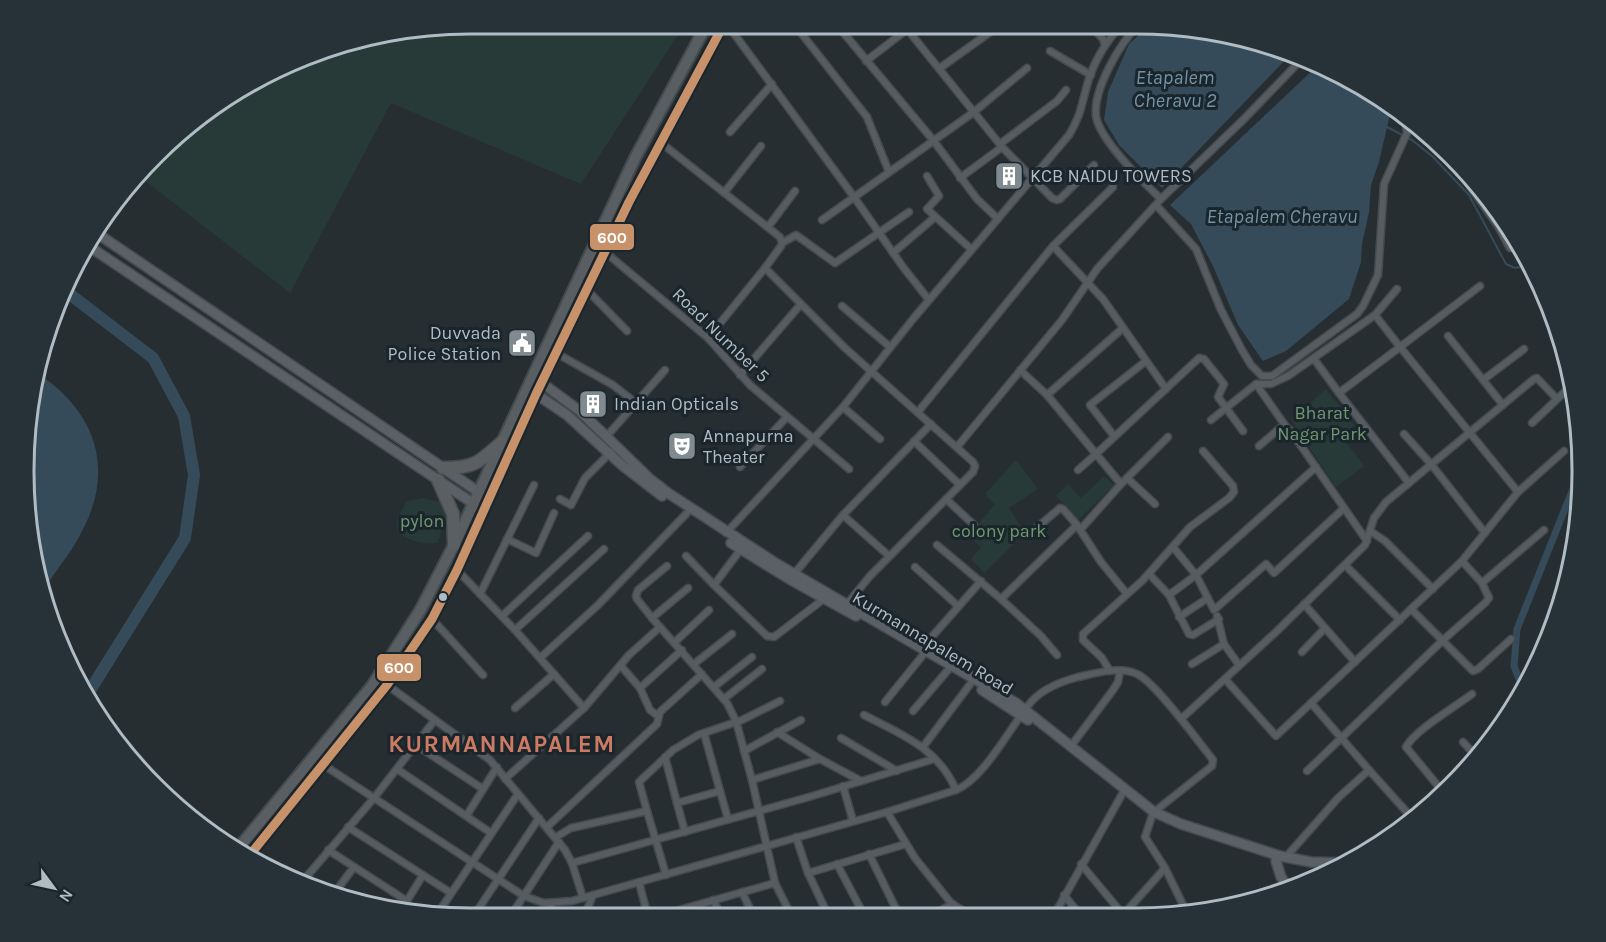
<svg xmlns="http://www.w3.org/2000/svg" width="1606" height="942" font-family="Karla,sans-serif">
  <rect width="100%" height="100%" fill="#272e32"/>
  <g fill="#273a37">
    <polygon points="471,24 685,24 581,184 391,103 290,293 139,176 199,116 328,48"/>
    <polygon points="1326,389 1354,425 1342,437 1364,466 1336,487 1291,420"/>
    <polygon points="1016,460 1038,489 1009,508 1025,533 984,573 971,559 981,547 968,536 995,504 985,494"/>
    <polygon points="1104,476 1114,485 1078,520 1056,496 1068,484 1081,498"/>
    <path d="M424,498L442,503L446,519L437,543C421,545 411,540 398,533L397,520L407,501Z"/>
    <path d="M1561,598L1548,642L1542,654C1537,630 1542,612 1561,598Z"/>
  </g>
  <g fill="#354b59">
    <polygon points="1150,25 1165,25 1279,48 1291,54 1162,188 1119,145 1104,120 1108,92 1129,44"/>
    <polygon points="1317,66 1379,97 1390,114 1379,162 1371,185 1369,212 1362,244 1361,262 1349,299 1286,351 1263,361 1238,325 1213,266 1191,224 1170,205"/>
    <path d="M40,375C96,413 115,469 82,531C72,552 56,570 44,589L24,471Z"/>
  </g>
  <g fill="none" stroke-linecap="round" stroke-linejoin="round">
    <polyline stroke="#354b59" stroke-width="2" points="1387,127 1412,140 1433,157 1469,195 1506,264 1515,268 1529,265"/>
    <polyline stroke="#354b59" stroke-width="7" points="1523,689 1514,666 1517,629 1582,466"/>
    <polyline stroke="#354b59" stroke-width="12" points="67,292 153,358 184,416 194,475 185,538 89,692"/>
    <g stroke="#444a4d" stroke-width="9">
      <g id="street">
        <polyline points="727,24 854,197 903,267 929,300"/>
        <polyline points="794,24 867,117 889,172"/>
        <polyline points="837,25 933,140 977,199 998,219"/>
        <polyline points="1090,25 1103,39 1105,45"/>
        <path d="M1139,25C1120,42 1093,90 1096,116C1099,139 1144,183 1161,199"/>
        <polyline points="907,29 1002,147 1052,198 1057,200 1060,199 1094,165"/>
        <polyline points="1050,51 1091,75"/>
        <polyline points="866,61 913,25"/>
        <polyline points="940,68 1000,25"/>
        <polyline points="730,132 772,84"/>
        <polyline points="660,142 780,237 782,243 781,246 765,268"/>
        <polyline points="1000,144 1057,101 1066,90"/>
        <polyline points="1443,148 1498,226 1510,248"/>
        <polyline points="927,176 939,196 927,209 971,249"/>
        <polyline points="960,178 1002,147"/>
        <polyline points="724,193 761,146"/>
        <polyline points="1156,205 1196,249 1221,310 1242,350 1251,365 1262,376 1272,376 1357,314 1363,306 1378,275 1384,184 1407,133 1405,117"/>
        <polyline points="822,220 974,112 1027,68"/>
        <polyline points="768,227 795,191"/>
        <polyline points="782,243 796,235 835,263 909,212"/>
        <polyline points="1053,246 1103,299 1166,389"/>
        <polyline points="605,252 708,338 750,385 849,469"/>
        <polyline points="893,253 935,217"/>
        <polyline points="587,290 627,331"/>
        <polyline points="842,306 890,347"/>
        <polyline points="1375,315 1397,289"/>
        <polyline points="1448,336 1503,405"/>
        <polyline points="708,338 765,268 845,348 973,462 975,466 973,472 870,576 847,604"/>
        <polyline points="556,353 613,385 636,403"/>
        <polyline points="1314,359 1339,393"/>
        <polyline points="1020,370 1047,395 1123,328"/>
        <polyline points="740,375 801,304"/>
        <polyline points="1483,380 1524,349"/>
        <polyline points="1256,384 1287,428"/>
        <polyline points="1047,395 1096,454 1078,470"/>
        <polyline points="843,407 880,439"/>
        <polyline points="918,412 1053,246 1113,187"/>
        <polyline points="1211,420 1256,384 1271,384 1288,376 1375,315 1400,347 1480,286"/>
        <polyline points="1532,423 1573,384"/>
        <polyline points="1404,434 1431,464 1485,533"/>
        <polyline points="1114,436 1090,405 1146,361"/>
        <polyline points="606,437 665,370"/>
        <polyline points="914,441 960,485"/>
        <polyline points="1259,446 1280,428 1287,428 1290,430 1367,541"/>
        <polyline points="957,447 1062,320 1097,269 1161,199 1244,119 1302,59"/>
        <polyline points="740,467 787,417"/>
        <polyline points="1316,467 1196,575 1214,610 1266,564 1274,573 1343,509"/>
        <polyline points="1127,478 1155,504"/>
        <polyline points="1409,483 1339,393 1400,347 1518,492"/>
        <polyline points="1121,484 1096,454 1199,358 1204,359 1224,384 1218,397 1243,431"/>
        <polyline points="560,499 571,505 585,478 611,452"/>
        <polyline points="946,499 974,525"/>
        <polyline points="843,515 889,556"/>
        <polyline points="1034,530 1060,508 1063,509 1077,525"/>
        <polyline points="1080,530 1121,484 1168,437"/>
        <polyline points="1370,531 1385,541 1433,589"/>
        <path d="M726,533L843,407L913,319L1069,135C1081,116 1082,102 1088,82C1094,61 1107,41 1121,25"/>
        <polyline points="507,539 536,553 554,513"/>
        <polyline points="937,545 1001,599 1041,636 1057,655"/>
        <polyline points="686,556 714,585 767,636 774,637 825,598"/>
        <polyline points="1345,565 1400,620"/>
        <polyline points="667,566 638,590 636,596 637,599 652,618 727,703 736,721 752,780 775,883"/>
        <polyline points="915,567 958,606"/>
        <polyline points="457,570 515,630 584,708 505,779"/>
        <polyline points="794,574 843,515 931,424"/>
        <polyline points="1149,574 1169,595 1189,634 1193,635 1219,619"/>
        <polyline points="1482,583 1544,530"/>
        <polyline points="714,585 741,549"/>
        <polyline points="480,594 534,485"/>
        <polyline points="1169,595 1196,575 1173,547"/>
        <polyline points="1001,599 1077,525 1101,562 1127,594"/>
        <polyline points="1304,604 1355,662"/>
        <polyline points="1411,609 1473,671 1478,669 1511,639"/>
        <polyline points="502,616 588,536"/>
        <polyline points="1217,616 1224,644 1239,665"/>
        <polyline points="1179,617 1208,598"/>
        <polyline points="652,618 688,588"/>
        <polyline points="432,619 483,675"/>
        <polyline points="515,630 604,549"/>
        <polyline points="675,642 709,610"/>
        <polyline points="922,648 981,581"/>
        <polyline points="1302,652 1325,628"/>
        <polyline points="540,658 598,605 687,513"/>
        <polyline points="694,664 732,634"/>
        <polyline points="1192,664 1224,644"/>
        <polyline points="621,666 640,688 650,710 658,716"/>
        <polyline points="1110,671 1102,658 1083,640 1083,634 1143,580 1190,527 1229,498 1234,492 1233,486 1203,451"/>
        <polyline points="1225,679 1276,736 1462,561 1518,492 1564,451"/>
        <polyline points="387,685 490,760 565,850 572,863 583,898"/>
        <polyline points="714,687 752,657"/>
        <polyline points="640,688 682,650"/>
        <polyline points="725,698 762,669"/>
        <polyline points="885,702 923,655"/>
        <polyline points="1311,703 1369,770"/>
        <polyline points="515,708 554,674"/>
        <polyline points="584,708 629,655 660,627"/>
        <polyline points="913,711 948,670"/>
        <path d="M864,715C902,735 938,748 956,790"/>
        <polyline points="1181,719 1277,631 1365,545 1374,518 1386,502 1534,379 1537,378 1557,399"/>
        <polyline points="777,732 820,759 861,781"/>
        <polyline points="841,738 897,771"/>
        <polyline points="1463,742 1475,755"/>
        <polyline points="416,745 483,789"/>
        <polyline points="1071,746 1113,690 1118,682 1120,671"/>
        <polyline points="923,747 971,683"/>
        <polyline points="744,751 801,720"/>
        <polyline points="665,757 677,803 720,791 704,733"/>
        <path d="M322,764L524,896L544,903L572,901L887,812L956,790C983,779 1009,730 1027,707C1038,691 1059,682 1078,677C1096,673 1119,666 1137,674C1154,681 1199,742 1213,760L1212,766L1154,812"/>
        <polyline points="397,769 491,833"/>
        <polyline points="1307,771 1442,641 1485,603 1489,598 1482,583 1462,561"/>
        <polyline points="752,780 820,759"/>
        <polyline points="843,786 853,821"/>
        <polyline points="720,791 728,819"/>
        <path d="M1443,792L1406,747C1415,730 1455,707 1472,694"/>
        <polyline points="677,803 685,832"/>
        <polyline points="647,811 666,875"/>
        <polyline points="887,812 915,858 951,903 973,917"/>
        <polyline points="467,815 497,767"/>
        <polyline points="1152,816 1145,837 1165,868 1187,913"/>
        <polyline points="348,827 451,893"/>
        <polyline points="547,827 657,724 660,712 702,674"/>
        <polyline points="556,837 571,828 647,811 639,782 673,750 698,735 742,720 780,701"/>
        <polyline points="796,837 808,873 829,917"/>
        <polyline points="328,850 407,901"/>
        <polyline points="869,854 900,917"/>
        <polyline points="1286,857 1338,798 1369,770 1413,819"/>
        <polyline points="572,863 809,797 934,759"/>
        <polyline points="837,864 865,917"/>
        <polyline points="1081,864 1125,917"/>
        <polyline points="808,873 906,844"/>
        <polyline points="302,882 374,798 434,721"/>
        <polyline points="639,882 648,917"/>
        <polyline points="337,891 348,898"/>
        <polyline points="742,892 754,917"/>
        <polyline points="333,895 354,867"/>
        <polyline points="1064,895 1082,917"/>
        <polyline points="713,900 722,917"/>
        <polyline points="402,909 423,875"/>
        <polyline points="1123,915 1165,868"/>
        <polyline points="436,916 518,794"/>
        <polyline points="473,917 539,818"/>
        <polyline points="510,917 559,842"/>
        <polyline points="545,917 552,904"/>
        <polyline points="584,917 593,895"/>
        <polyline points="654,917 775,883 792,917"/>
        <polyline points="927,917 953,904"/>
        <polyline points="1053,917 1125,789"/>
      </g>
    </g>
    <g stroke="#444a4d" stroke-width="12">
      <g id="secondary">
        <polyline points="98,234 483,495"/>
        <polyline points="90,247 483,510"/>
        <polyline points="542,383 580,411 650,479 668,493 777,564 1016,703 1154,812 1181,824 1280,856 1311,862 1347,863"/>
        <polyline points="536,394 567,415 623,466 662,496"/>
        <polyline points="731,543 791,580 856,616"/>
        <polyline points="982,690 1028,720"/>
        <polyline points="1276,861 1281,877 1289,889"/>
      </g>
    </g>
    <g stroke="#444b4f" stroke-width="14">
      <g id="primary">
        <polyline points="237,850 372,686 421,609 454,545 635,158 707,24"/>
        <polyline points="249,856 387,685 432,619 457,570 536,394 629,202 724,24"/>
      </g>
    </g>
    <g stroke="#444a4d" stroke-width="15">
      <g id="highway">
        <path d="M443,468C475,468 478,463 502,442"/>
        <polyline points="438,480 453,514 454,545"/>
      </g>
    </g>
    <use href="#street" stroke="#565c60" stroke-width="6"/>
    <use href="#secondary" stroke="#5a6066" stroke-width="9"/>
    <use href="#primary" stroke="#585e62" stroke-width="10"/>
    <use href="#highway" stroke="#5b5f61" stroke-width="12"/>
    <g stroke="#1b252c" stroke-width="14">
      <polyline id="bus-1" points="249,856 387,685 432,619 457,570 536,394 629,202 724,24"/>
    </g>
    <use href="#bus-1" stroke="#c7916a" stroke-width="9"/>
  </g>
  <defs>
    <g id="building-square" transform="scale(1.5)"><rect x="-9" y="-9" width="18" height="18" rx="4" fill="#808a91" stroke="#1b252c"/><path d="M-4-6H4V6H1V3H-1V6H-4ZM-2.5-4.3h1.7v1.8h-1.7ZM.8-4.3h1.7v1.8H.8ZM-2.5-1h1.7V.8h-1.7ZM.8-1h1.7V.8H.8Z" fill="#fff"/></g>
    <g id="civic-square" transform="scale(1.5)"><rect x="-9" y="-9" width="18" height="18" rx="4" fill="#808a91" stroke="#1b252c"/><path d="M-.6-6.5H3V-4.5H.6V-3L4-1V1h2V6H-6V1h2V-1L-.6-3ZM-1.2 2.5V6h2.4V2.5Z" fill="#fff"/></g>
    <g id="theatre-square" transform="scale(1.5)"><rect x="-9" y="-9" width="18" height="18" rx="4" fill="#808a91" stroke="#1b252c"/><path d="M-5-5.5Q0-4 5-5.5V0Q5 5 0 6Q-5 5-5 0ZM-3.3-2.5H-1v1.5H-3.3ZM1-2.5H3.3v1.5H1ZM-2.8 1Q0 5.5 2.8 1Z" fill="#fff"/></g>
  </defs>
  <g fill-rule="evenodd">
    <use href="#building-square" x="1009" y="176"/>
    <use href="#civic-square" x="522" y="343"/>
    <use href="#building-square" x="593" y="404"/>
    <use href="#theatre-square" x="682" y="446"/>
  </g>
  <circle fill="#b0bcc4" stroke="#1b252c" stroke-width="2" cx="443" cy="597" r="5"/>
  <g text-anchor="middle" stroke-width="6" stroke-linejoin="round" paint-order="stroke">
    <g font-size="18" fill="#b0bcc4" stroke="#1b252c" text-anchor="start">
      <text x="1030" y="182">KCB NAIDU TOWERS</text>
      <text x="501" y="339" text-anchor="end">Duvvada<tspan x="501" dy="21">Police Station</tspan></text>
      <text x="614" y="410">Indian Opticals</text>
      <text x="703" y="442">Annapurna<tspan x="703" dy="21">Theater</tspan></text>
    </g>
    <g font-size="18" fill="#b0bcc4" stroke="#1b252c">
      <text transform="translate(721 335) rotate(44)" y="6">Road Number 5</text>
      <text transform="translate(933 643) rotate(31)" y="6">Kurmannapalem Road</text>
    </g>
    <g font-size="18" fill="#709871" stroke="#1b252c">
      <text x="1322" y="419">Bharat<tspan x="1322" dy="21">Nagar Park</tspan></text>
      <text x="422" y="527">pylon</text>
      <text x="999" y="537">colony park</text>
    </g>
    <g font-size="20" font-style="italic" fill="#7293a6" stroke="#1b252c">
      <text x="1175" y="84">Etapalem<tspan x="1175" dy="23">Cheravu 2</tspan></text>
      <text x="1282" y="223">Etapalem Cheravu</text>
    </g>
    <g font-size="24" font-weight="bold" letter-spacing="1.5" fill="#cb7b63" stroke="#1b252c">
      <text x="502" y="752">KURMANNAPALEM</text>
    </g>
  </g>
  <path d="M0 0H1606V942H0ZM470 34H1136A436 436 0 0 1 1572 470V472A436 436 0 0 1 1136 908H470A436 436 0 0 1 34 472V470A436 436 0 0 1 470 34Z" fill="#273138" fill-rule="evenodd"/>
  <path fill="none" stroke="#b0bcc4" stroke-width="3" d="M470 34H1136A436 436 0 0 1 1572 470V472A436 436 0 0 1 1136 908H470A436 436 0 0 1 34 472V470A436 436 0 0 1 470 34Z"/>
  <g stroke="#1b252c" stroke-width="2">
    <rect x="589" y="223" width="46" height="28" rx="6" fill="#c7916a"/>
    <rect x="376" y="653" width="46" height="29" rx="6" fill="#c7916a"/>
  </g>
  <g font-size="16" text-anchor="middle" font-weight="bold" fill="#fff">
    <text x="612" y="243">600</text>
    <text x="399" y="673">600</text>
  </g>
  <g transform="translate(54 888) rotate(123)" stroke="#1b252c" stroke-width="4.5" paint-order="stroke">
  <path d="M0-4.5L10 22L0 15L-10 22Z" fill="#b0bcc4"/>
  <text y="-9" font-size="16" font-weight="bold" text-anchor="middle" fill="#b0bcc4">N</text>
  </g>
</svg>
